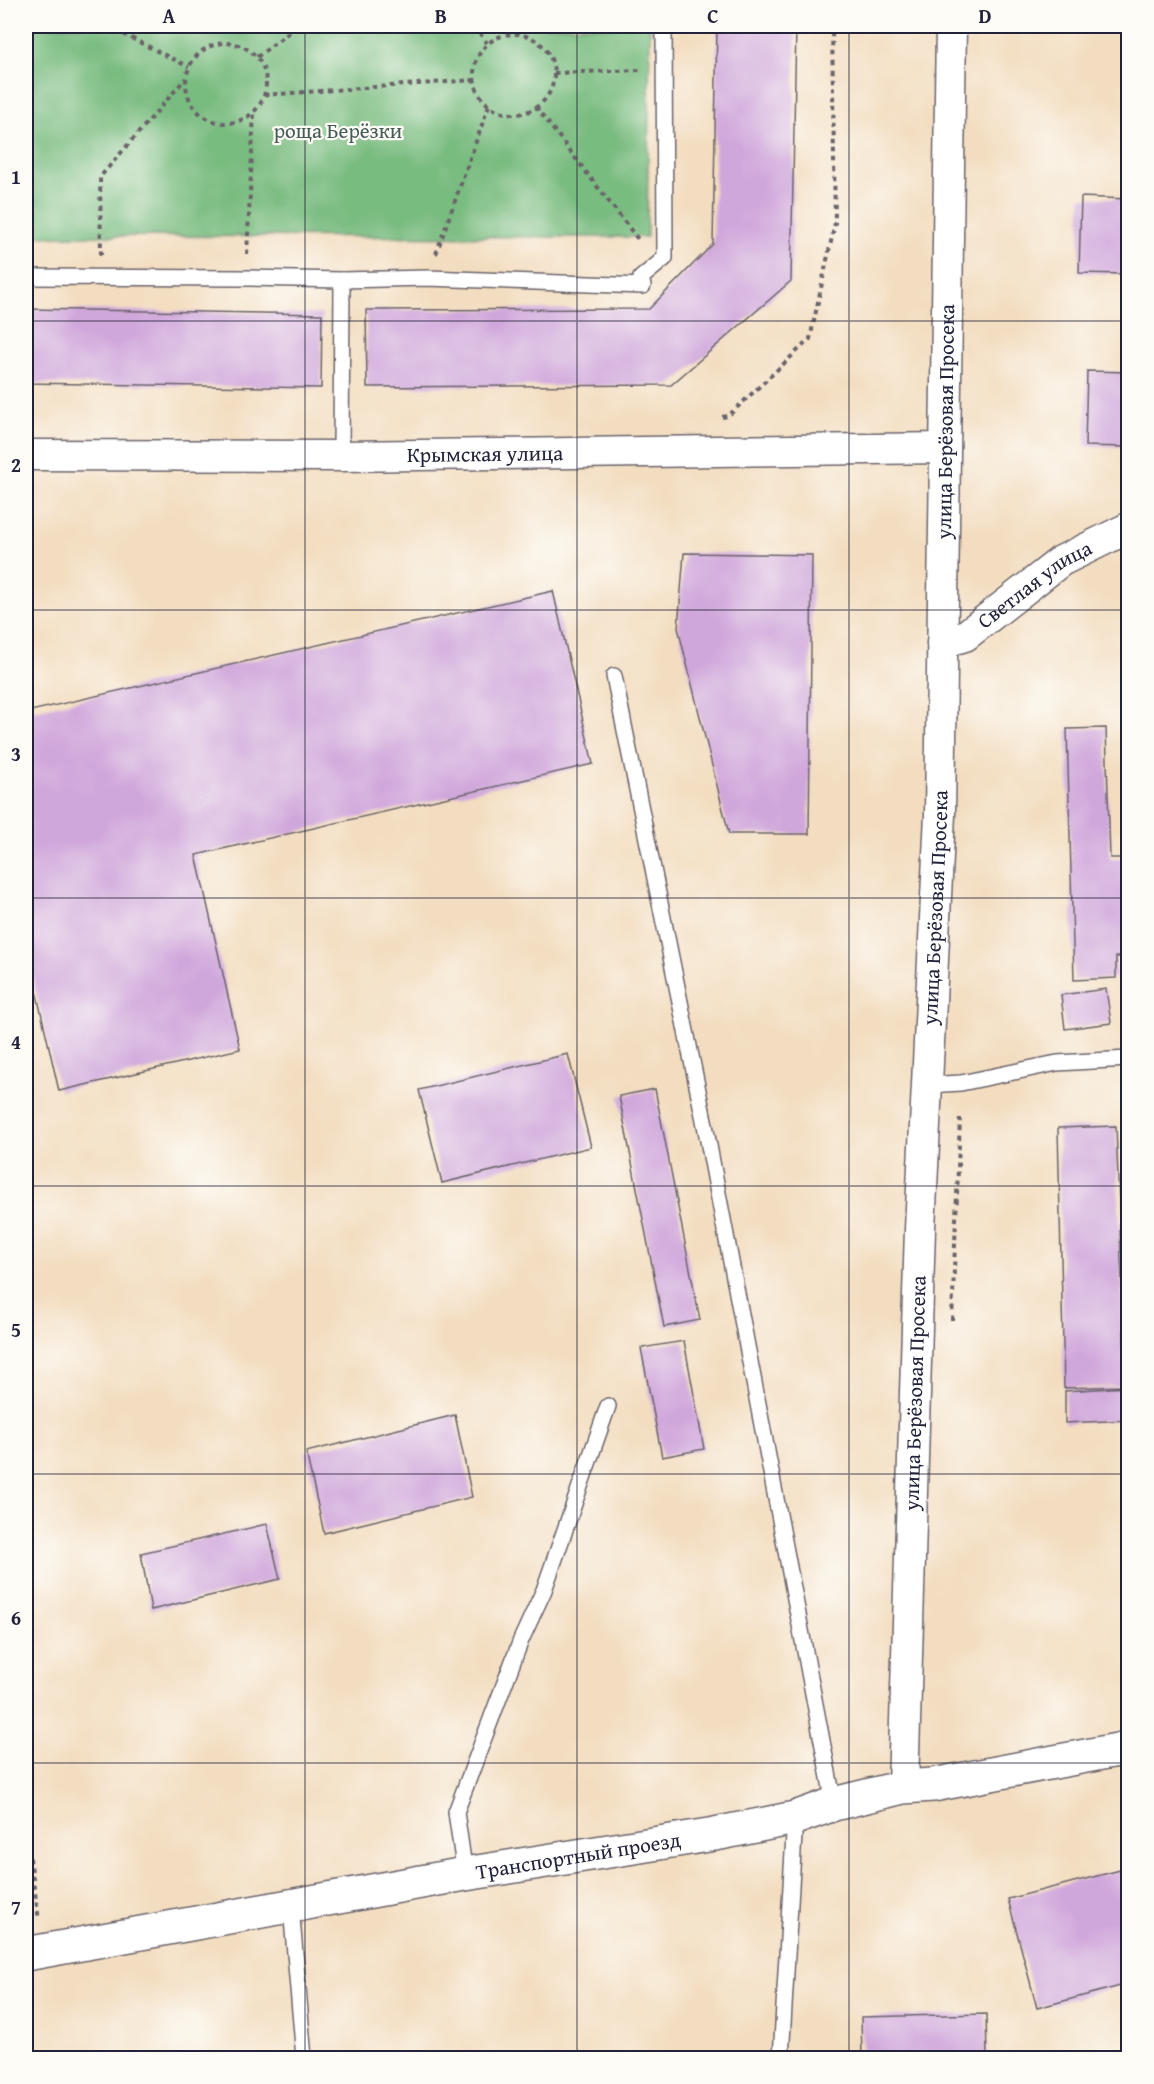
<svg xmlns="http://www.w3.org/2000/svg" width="1154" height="2084" font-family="'Gentium Book Plus',serif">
  <rect width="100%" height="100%" fill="#fdfcf7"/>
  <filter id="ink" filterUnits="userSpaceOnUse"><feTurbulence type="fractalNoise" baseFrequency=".0167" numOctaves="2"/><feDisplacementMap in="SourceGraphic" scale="12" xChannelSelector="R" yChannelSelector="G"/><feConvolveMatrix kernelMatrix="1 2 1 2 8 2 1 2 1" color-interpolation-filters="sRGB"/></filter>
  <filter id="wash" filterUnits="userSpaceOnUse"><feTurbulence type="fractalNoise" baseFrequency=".008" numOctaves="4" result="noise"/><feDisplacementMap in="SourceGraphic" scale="24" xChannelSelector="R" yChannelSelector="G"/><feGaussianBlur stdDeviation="1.35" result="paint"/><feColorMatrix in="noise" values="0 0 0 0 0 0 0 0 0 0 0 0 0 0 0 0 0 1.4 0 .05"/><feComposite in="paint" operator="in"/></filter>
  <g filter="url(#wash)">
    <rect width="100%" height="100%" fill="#f3ddc0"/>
    <polygon fill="#79bc80" stroke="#4e6f5e" stroke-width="1.5" points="26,26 650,26 647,237 26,236"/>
    <g id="blocks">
      <g fill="#d0a7db">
        <polygon points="717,26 796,26 791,281 671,385 367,387 366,310 649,309 713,244"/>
        <polygon points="1081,197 1127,199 1126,274 1079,273"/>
        <polygon points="26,309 322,314 321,388 26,383"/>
        <polygon points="1087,371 1128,372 1128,447 1085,446"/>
        <polygon points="684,553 812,555 809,834 729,834 678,628"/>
        <polygon points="553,591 593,764 196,855 240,1049 59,1091 26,947 26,712"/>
        <polygon points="1106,728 1110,858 1128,858 1128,956 1116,957 1116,978 1074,980 1067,729"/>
        <polygon points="1106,989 1111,1023 1065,1029 1061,995"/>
        <polygon points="568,1054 591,1147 442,1183 419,1090"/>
        <polygon points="655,1089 700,1320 664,1327 619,1096"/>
        <polygon points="1116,1126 1126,1386 1064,1388 1058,1128"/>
        <polygon points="684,1341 704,1449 662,1457 641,1348"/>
        <polygon points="1128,1387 1128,1420 1065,1423 1065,1391"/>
        <polygon points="455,1415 472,1497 324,1533 306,1452"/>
        <polygon points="267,1524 280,1579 151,1610 141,1553"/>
        <polygon points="1128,1868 1128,1984 1037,2008 1008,1899"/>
        <polygon points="986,2014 987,2058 862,2058 861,2017"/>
      </g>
    </g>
  </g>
  <g filter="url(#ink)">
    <use href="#blocks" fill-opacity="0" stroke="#6b636a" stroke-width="1.5"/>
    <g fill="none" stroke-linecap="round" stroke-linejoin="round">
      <g stroke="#6b636a" stroke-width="18">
        <g id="lane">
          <polyline points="26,277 246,278 342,280 428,278 643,286 641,278 665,258 664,26"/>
          <polyline points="341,456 342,280"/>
          <polyline points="614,676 706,1130 834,1804"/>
          <polyline points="927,1085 961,1083 1057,1063 1128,1059"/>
          <polyline points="465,1874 456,1812 521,1640 544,1590 608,1406"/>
          <polyline points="291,1907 304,2058"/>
          <polyline points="781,2058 795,1818"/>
        </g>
      </g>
      <g stroke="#6b636a" stroke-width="33">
        <g id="street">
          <path id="s1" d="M26,455L341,456L945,448"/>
          <path id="s2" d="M942,643L965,636L1061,561L1128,528"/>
          <path id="s3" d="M903,1787L920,1229L940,814L951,26"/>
        </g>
      </g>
      <g stroke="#6b636a" stroke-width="36">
        <g id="secondary">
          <path id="s4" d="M26,1954L465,1874L715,1834L795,1818L834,1804L903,1787L933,1785L1128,1748"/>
        </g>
      </g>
      <g stroke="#6b636a" stroke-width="4" stroke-dasharray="4.5 4.5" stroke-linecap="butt">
        <polyline points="107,26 189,67"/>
        <polyline points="474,26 487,43"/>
        <polyline points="515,34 516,26"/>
        <circle cx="514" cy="74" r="40"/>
        <circle cx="226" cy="83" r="40"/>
        <polyline points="257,57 297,26"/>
        <polyline points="554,73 640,70"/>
        <polyline points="264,95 474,80"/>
        <polyline points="536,107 640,242"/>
        <polyline points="247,254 254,112"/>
        <polyline points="436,254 489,105"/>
        <polyline points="101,255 100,177 186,78"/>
        <polyline points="722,417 728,416 810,339 835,223 832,26"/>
        <polyline points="952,1320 960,1118"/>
        <polyline points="26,1831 39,1920"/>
      </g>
      <use href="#lane" stroke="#fff" stroke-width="15"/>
      <use href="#street" stroke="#fff" stroke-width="30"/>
      <use href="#secondary" stroke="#fff" stroke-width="33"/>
    </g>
  </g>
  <path fill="none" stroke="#22223b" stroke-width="1.5" stroke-opacity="0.55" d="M305,26V2058M577,26V2058M849,26V2058M26,321H1128M26,610H1128M26,898H1128M26,1186H1128M26,1474H1128M26,1763H1128"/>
  <g text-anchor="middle" stroke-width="4.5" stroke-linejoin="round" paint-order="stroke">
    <g font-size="21" fill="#455a57" stroke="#fdfcf7">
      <text x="338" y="138">роща Берёзки</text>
    </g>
    <g font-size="21" fill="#22223b" stroke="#fdfcf7">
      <text dy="7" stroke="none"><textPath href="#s3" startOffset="1366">улица Берёзовая Просека</textPath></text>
      <text dy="7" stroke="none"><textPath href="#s1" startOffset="459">Крымская улица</textPath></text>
      <text dy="7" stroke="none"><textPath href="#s2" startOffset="111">Светлая улица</textPath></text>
      <text dy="7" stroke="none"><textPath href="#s3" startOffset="880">улица Берёзовая Просека</textPath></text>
      <text dy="7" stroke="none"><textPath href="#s3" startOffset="394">улица Берёзовая Просека</textPath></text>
      <text dy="7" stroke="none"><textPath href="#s4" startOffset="561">Транспортный проезд</textPath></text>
    </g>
  </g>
  <rect width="1154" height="2084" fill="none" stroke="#fdfcf7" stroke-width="66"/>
  <rect x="33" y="33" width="1088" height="2018" fill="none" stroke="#22223b" stroke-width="2"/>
  <g font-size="20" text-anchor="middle" font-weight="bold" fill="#22223b">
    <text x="169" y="23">A</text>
    <text x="441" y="23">B</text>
    <text x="713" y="23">C</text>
    <text x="985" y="23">D</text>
    <text x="16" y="184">1</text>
    <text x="16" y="472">2</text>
    <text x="16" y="761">3</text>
    <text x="16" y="1049">4</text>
    <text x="16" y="1337">5</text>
    <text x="16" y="1625">6</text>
    <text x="16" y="1914">7</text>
  </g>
</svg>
